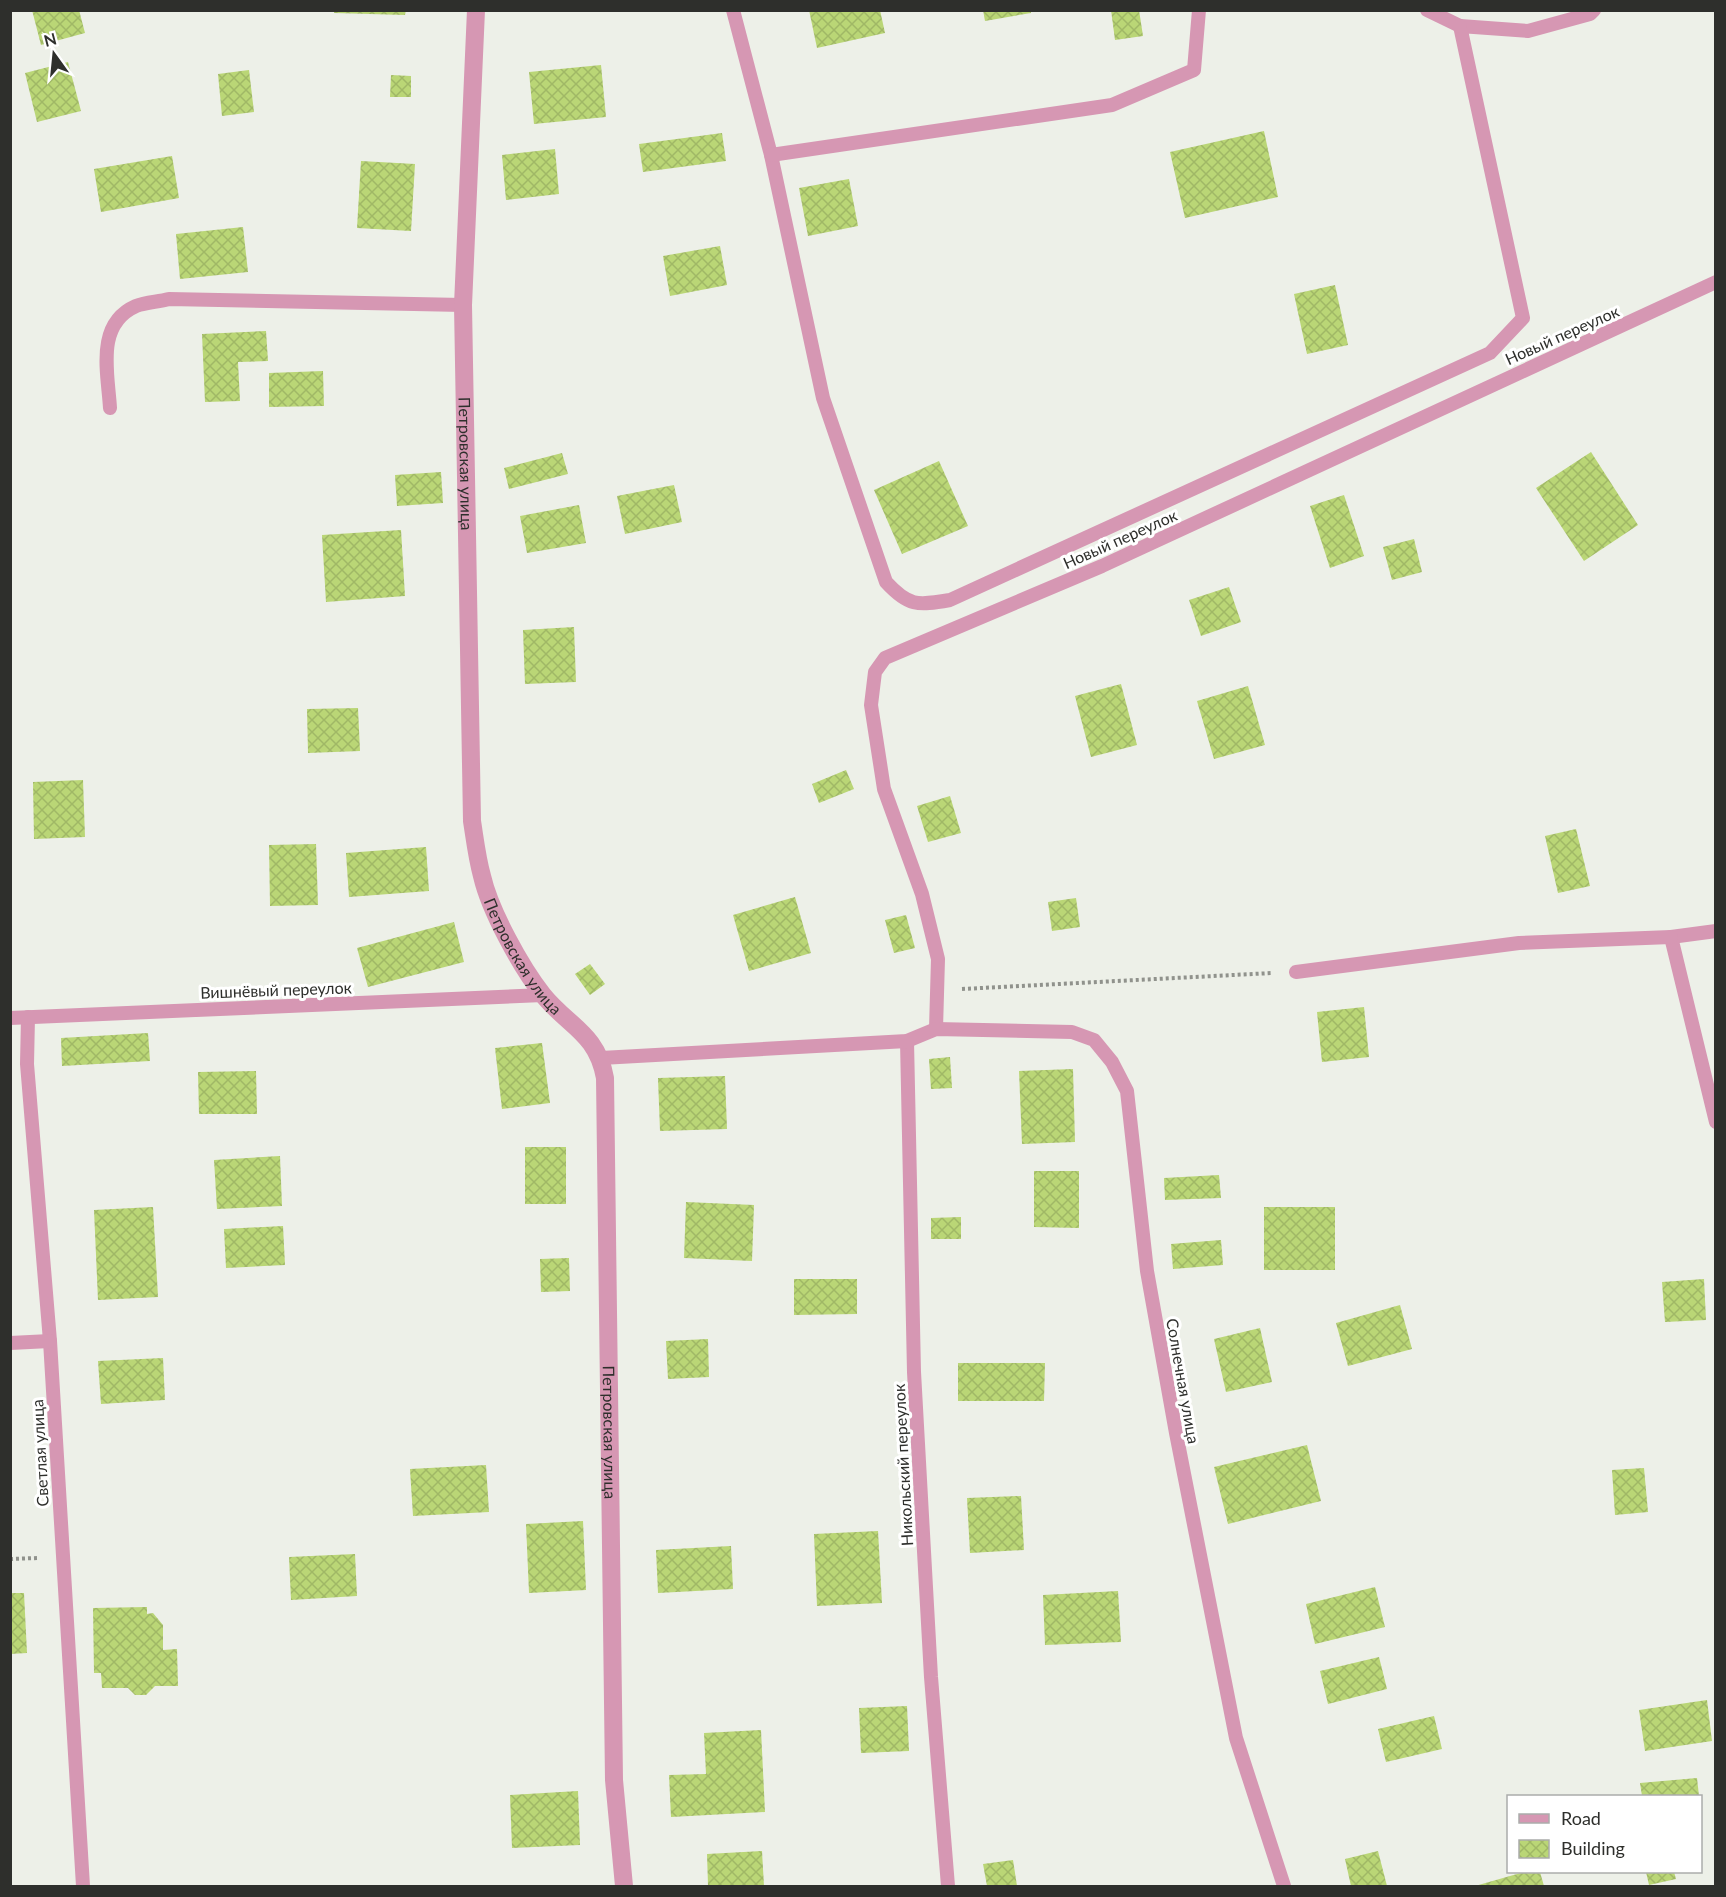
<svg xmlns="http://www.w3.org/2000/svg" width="1726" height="1897" font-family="Lato,sans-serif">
  <defs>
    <pattern id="building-cross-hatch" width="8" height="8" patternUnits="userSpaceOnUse" patternTransform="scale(1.5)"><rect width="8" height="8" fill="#bad676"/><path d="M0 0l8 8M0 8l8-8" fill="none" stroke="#a0b866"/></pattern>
  </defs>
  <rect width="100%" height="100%" fill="#edf0e8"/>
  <g fill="url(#building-cross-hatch)">
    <polygon points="32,10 79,10 85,33 41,45"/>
    <polygon points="334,10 406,10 405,15 334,13"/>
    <polygon points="809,10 880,10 885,33 817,48"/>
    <polygon points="983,10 1031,10 1031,13 985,21"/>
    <polygon points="1111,10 1139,10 1143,36 1115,40"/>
    <polygon points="68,62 81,111 37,122 25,73"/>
    <polygon points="601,65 606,117 534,124 529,72"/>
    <polygon points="249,70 254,112 222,116 218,74"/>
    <polygon points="391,75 411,76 411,97 390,97"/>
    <polygon points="1264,131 1278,197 1185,218 1170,152"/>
    <polygon points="722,133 726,161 643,172 639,144"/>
    <polygon points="555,149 559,194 506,200 502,155"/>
    <polygon points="172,156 179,198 101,212 94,169"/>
    <polygon points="361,161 415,164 411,231 357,228"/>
    <polygon points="849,179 858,226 808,236 799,188"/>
    <polygon points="243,227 248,272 180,279 176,234"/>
    <polygon points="720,246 727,285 670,296 663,256"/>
    <polygon points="1335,285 1348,345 1307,354 1294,294"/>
    <polygon points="266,331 268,361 238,362 240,401 205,402 202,334"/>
    <polygon points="323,371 324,406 269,407 269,373"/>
    <polygon points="1591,452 1638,525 1584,561 1536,488"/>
    <polygon points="562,453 568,474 509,489 504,468"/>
    <polygon points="939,461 968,526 902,554 874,490"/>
    <polygon points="441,472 443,503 397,506 395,475"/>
    <polygon points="674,485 682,522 625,534 617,496"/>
    <polygon points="1344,495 1364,556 1330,568 1310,506"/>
    <polygon points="579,505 586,543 527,553 520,516"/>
    <polygon points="401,530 405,596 326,602 322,535"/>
    <polygon points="1414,539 1422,572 1392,580 1383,547"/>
    <polygon points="1229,587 1241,622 1201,636 1189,600"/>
    <polygon points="574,627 576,682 525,684 523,630"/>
    <polygon points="1121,684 1137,745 1091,757 1075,696"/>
    <polygon points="1248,686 1265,745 1214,759 1197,701"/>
    <polygon points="358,708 360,751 308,753 307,709"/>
    <polygon points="846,770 854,789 819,803 812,784"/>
    <polygon points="83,780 85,837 34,839 33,782"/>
    <polygon points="950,796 961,833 928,842 917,806"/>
    <polygon points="1576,829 1590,886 1558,893 1545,836"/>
    <polygon points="316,844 318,905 270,906 269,845"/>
    <polygon points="426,847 429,891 349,897 346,853"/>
    <polygon points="795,897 811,953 749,971 733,915"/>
    <polygon points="1076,898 1080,927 1052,931 1048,902"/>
    <polygon points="906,915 915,948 894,953 885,920"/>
    <polygon points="454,922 464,962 368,987 357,948"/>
    <polygon points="590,964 605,984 590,995 575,974"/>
    <polygon points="1364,1007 1369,1057 1322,1062 1317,1012"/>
    <polygon points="148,1033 150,1061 62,1066 61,1038"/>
    <polygon points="542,1043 550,1103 502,1109 495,1048"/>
    <polygon points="950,1057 952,1088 931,1089 929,1059"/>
    <polygon points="1073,1069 1075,1142 1022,1144 1019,1071"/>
    <polygon points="256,1071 257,1114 199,1114 198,1072"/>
    <polygon points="725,1076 727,1129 660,1131 658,1078"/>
    <rect x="525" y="1147" width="41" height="57"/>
    <polygon points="280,1156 282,1206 217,1209 214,1160"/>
    <polygon points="1034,1171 1079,1171 1079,1228 1034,1227"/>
    <polygon points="1219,1175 1221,1198 1165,1200 1164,1178"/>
    <polygon points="686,1202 754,1205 752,1261 684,1258"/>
    <polygon points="153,1207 158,1297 98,1300 94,1210"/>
    <rect x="1264" y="1207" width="71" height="63"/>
    <polygon points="961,1217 961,1239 931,1239 931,1218"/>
    <polygon points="283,1226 285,1265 226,1268 224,1229"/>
    <polygon points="1221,1240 1223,1265 1173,1269 1171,1244"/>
    <polygon points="569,1258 570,1291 541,1292 540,1259"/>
    <polygon points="794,1279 857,1279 857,1314 794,1315"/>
    <polygon points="1704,1279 1706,1320 1665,1322 1662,1282"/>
    <polygon points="1400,1305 1412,1349 1348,1366 1336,1323"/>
    <polygon points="1260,1328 1272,1382 1226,1392 1214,1339"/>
    <polygon points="708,1339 709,1377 668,1379 666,1341"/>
    <polygon points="163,1358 165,1400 101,1404 98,1361"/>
    <polygon points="958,1363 1045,1363 1044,1401 958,1401"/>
    <polygon points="1307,1445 1321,1501 1228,1524 1214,1467"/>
    <polygon points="486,1465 489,1512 413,1516 410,1469"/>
    <polygon points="1644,1468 1648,1512 1615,1515 1612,1470"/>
    <polygon points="1021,1496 1024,1550 970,1553 967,1498"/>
    <polygon points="583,1521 586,1590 529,1593 526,1524"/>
    <polygon points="878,1531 882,1603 817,1606 814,1534"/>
    <polygon points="731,1546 733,1589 658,1593 656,1550"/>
    <polygon points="355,1554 357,1596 291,1600 289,1557"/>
    <polygon points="1375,1587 1385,1627 1315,1644 1306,1604"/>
    <polygon points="1118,1591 1121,1642 1045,1645 1043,1595"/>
    <polygon points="10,1593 24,1593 27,1653 10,1654"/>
    <polygon points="147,1607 147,1614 153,1613 163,1625 163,1650 177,1649 178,1686 155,1686 146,1695 135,1695 128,1688 102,1688 101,1673 94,1673 93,1608"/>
    <polygon points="1379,1657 1387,1689 1328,1704 1320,1671"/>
    <polygon points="1707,1700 1712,1741 1645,1751 1639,1710"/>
    <polygon points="907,1706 909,1751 861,1753 859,1708"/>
    <polygon points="1434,1716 1442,1749 1386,1762 1378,1729"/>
    <polygon points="761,1730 765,1812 671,1817 669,1775 706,1774 704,1733"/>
    <polygon points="1697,1778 1699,1796 1642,1796 1640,1783"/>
    <polygon points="578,1791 580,1845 512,1848 510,1795"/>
    <polygon points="762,1851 764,1886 708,1886 707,1854"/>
    <polygon points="1378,1851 1387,1886 1351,1886 1345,1859"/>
    <polygon points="1013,1860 1017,1886 987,1886 983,1864"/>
    <polygon points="1524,1872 1540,1872 1544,1886 1475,1886"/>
    <polygon points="1646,1872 1674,1872 1676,1879 1649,1885"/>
  </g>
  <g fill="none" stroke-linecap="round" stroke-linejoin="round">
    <g stroke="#90928c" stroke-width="4" stroke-dasharray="3 3" stroke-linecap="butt">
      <polyline points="962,989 1272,973"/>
      <polyline points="10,1559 38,1558"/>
    </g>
    <g stroke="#d697b3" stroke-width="14">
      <path d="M733,10L771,155L823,398L886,582C908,606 917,606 950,600L1490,353L1523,318L1460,26L1528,31L1590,14L1594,10"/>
      <polyline points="1427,10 1460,26"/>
      <polyline points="771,155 1112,105 1194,70 1199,10"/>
      <path d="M110,408C108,373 95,324 136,306C146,302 158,302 169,299L463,305"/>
      <polyline points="1716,931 1671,937 1716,1122"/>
      <polyline points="1296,972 1519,943 1671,937"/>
      <polyline points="28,1017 27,1064 50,1341 83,1886"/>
      <polyline points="10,1018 543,995"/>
      <polyline points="936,1029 938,959 922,894 884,789 871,705 875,672 885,658 1102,566 1716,282"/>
      <polyline points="907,1041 914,1372 931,1677 948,1886"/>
      <polyline points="601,1058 907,1041 936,1029 1072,1032 1094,1040 1112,1062 1127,1091 1147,1271 1176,1433 1236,1738 1284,1886"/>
      <polyline points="10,1343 50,1341"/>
    </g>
    <path stroke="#d697b3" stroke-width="18" id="s1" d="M476,10L463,305L472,821C475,840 477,858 482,876C490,911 521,967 543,995C569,1027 597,1033 605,1078L614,1780L624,1886"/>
  </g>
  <g text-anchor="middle" stroke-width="6" stroke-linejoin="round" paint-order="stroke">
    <g font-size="16" fill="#2e2f2c" stroke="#fff">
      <text transform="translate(1562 335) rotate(-24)" y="6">Новый переулок</text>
      <text dy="6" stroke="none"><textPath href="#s1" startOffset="454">Петровская улица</textPath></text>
      <text transform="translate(1120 539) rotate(-24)" y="6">Новый переулок</text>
      <text dy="6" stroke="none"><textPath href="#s1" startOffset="958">Петровская улица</textPath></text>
      <text transform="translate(276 990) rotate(-2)" y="6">Вишнёвый переулок</text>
      <text transform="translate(1183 1381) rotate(80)" y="6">Солнечная улица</text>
      <text dy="6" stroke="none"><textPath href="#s1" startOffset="1462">Петровская улица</textPath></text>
      <text transform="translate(40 1453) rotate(-93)" y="6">Светлая улица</text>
      <text transform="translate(903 1465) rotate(-93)" y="6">Никольский переулок</text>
    </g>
  </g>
  <rect width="1726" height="1897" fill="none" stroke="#2e2f2c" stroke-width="24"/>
  <rect x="1507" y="1795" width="195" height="78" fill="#ffffff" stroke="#abacab" stroke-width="1.5"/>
  <rect x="1519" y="1814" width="30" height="9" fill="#d697b3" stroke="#abacab" stroke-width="1.5"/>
  <text x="1561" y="1825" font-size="18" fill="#2e2f2c">Road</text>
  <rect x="1519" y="1840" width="30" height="18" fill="url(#building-cross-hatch)" stroke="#abacab" stroke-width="1.5"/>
  <text x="1561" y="1855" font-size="18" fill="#2e2f2c">Building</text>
  <g transform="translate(54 54) rotate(345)" stroke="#ffffff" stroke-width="4.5" paint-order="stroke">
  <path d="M0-4.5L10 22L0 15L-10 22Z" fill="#2e2f2c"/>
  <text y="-9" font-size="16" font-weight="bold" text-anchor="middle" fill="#2e2f2c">N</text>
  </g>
</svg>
